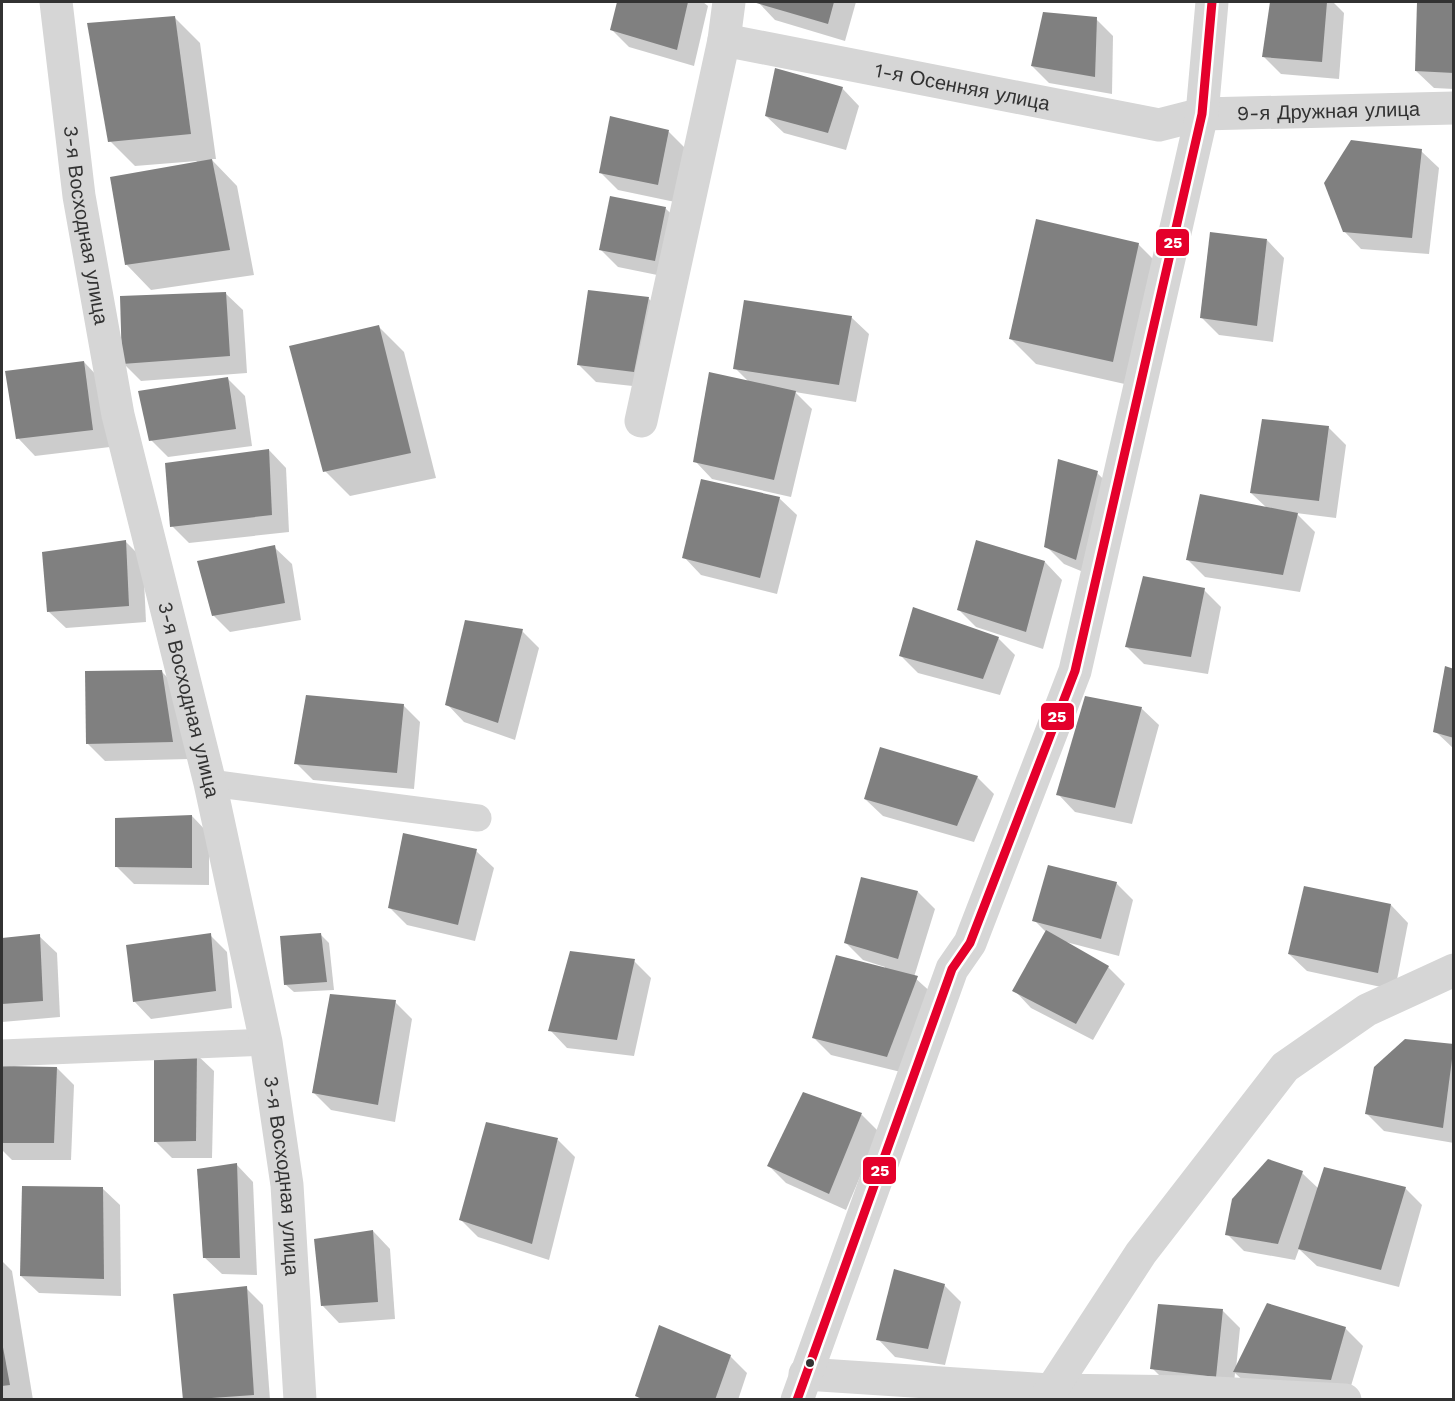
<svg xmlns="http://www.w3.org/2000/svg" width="1455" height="1401" font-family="'Work Sans',sans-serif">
  <rect width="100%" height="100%" fill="#fff"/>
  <g fill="#0003">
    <polygon points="619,2 703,2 708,6 694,66 629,47 611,29"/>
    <polygon points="758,2 856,2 845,41 775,20"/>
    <polygon points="1271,2 1333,2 1344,13 1339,79 1281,74 1264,57"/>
    <polygon points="1418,2 1454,2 1454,89 1434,88 1416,71"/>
    <polygon points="175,18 200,43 216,159 211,159 237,186 254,275 151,290 126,264 197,161 135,166 110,141"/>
    <polygon points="1096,19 1113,36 1112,94 1049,83 1032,66"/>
    <polygon points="842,88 859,106 846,150 784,133 766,116"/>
    <polygon points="611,117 669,132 686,149 675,202 618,190 601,173"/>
    <polygon points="1421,151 1439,168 1429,254 1361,249 1344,231"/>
    <polygon points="665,208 683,225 672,278 618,267 601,250"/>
    <polygon points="1267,240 1284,258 1273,342 1219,335 1201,317"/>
    <polygon points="1138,244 1164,270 1138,387 1036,364 1010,338"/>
    <polygon points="225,293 243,310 247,373 141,381 124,364"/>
    <polygon points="648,298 665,315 651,388 596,382 579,365"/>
    <polygon points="851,317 869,334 856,402 795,392 812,409 791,497 712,479 695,461 749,382 735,368"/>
    <polygon points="378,326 404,352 436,478 350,496 325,471"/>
    <polygon points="84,362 101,380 110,447 35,456 18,438"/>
    <polygon points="227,378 245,396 252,446 168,457 151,440"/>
    <polygon points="1328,427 1346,445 1336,518 1296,513 1315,532 1300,592 1205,577 1187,559 1268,509 1251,493"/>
    <polygon points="269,450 286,468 289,532 189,543 172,526"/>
    <polygon points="1097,473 1115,490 1093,576 1064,564 1046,546"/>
    <polygon points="779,498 797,515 777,594 701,575 684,557"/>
    <polygon points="126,542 143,559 146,622 66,628 48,611"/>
    <polygon points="274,547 292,564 301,620 230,632 213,615"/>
    <polygon points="1045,562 1062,580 1043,649 976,627 959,610"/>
    <polygon points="1204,590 1221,607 1208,674 1144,664 1126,646"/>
    <polygon points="522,631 539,648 515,740 464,722 447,704"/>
    <polygon points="998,638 1015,655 1000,695 918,673 901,656"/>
    <polygon points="1454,670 1454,749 1435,731"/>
    <polygon points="161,671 179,689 190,759 105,761 88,744"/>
    <polygon points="403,705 420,722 414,789 313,780 296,763"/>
    <polygon points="1141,708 1159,725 1132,824 1075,812 1058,794"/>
    <polygon points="977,777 994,794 974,842 883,816 865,799"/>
    <polygon points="192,816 209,834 209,885 134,884 117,867"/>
    <polygon points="476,851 494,868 475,941 407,925 390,908"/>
    <polygon points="862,879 918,892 935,909 914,977 934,995 905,1073 831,1055 814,1038 885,969 885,967 863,960 845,942"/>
    <polygon points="1116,883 1133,900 1119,956 1066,942 1108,967 1125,984 1093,1040 1031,1008 1014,990 1046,932 1034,920"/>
    <polygon points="1391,905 1408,923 1395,990 1307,971 1289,954"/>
    <polygon points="320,934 329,943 334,990 294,992 285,984"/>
    <polygon points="210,935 227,952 232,1008 151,1019 134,1001"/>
    <polygon points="39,936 57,953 60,1017 2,1022 2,940"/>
    <polygon points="634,961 651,978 634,1056 567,1048 550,1030"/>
    <polygon points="395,1002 412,1019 395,1122 331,1110 314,1093"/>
    <polygon points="1454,1045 1454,1143 1384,1131 1367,1114"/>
    <polygon points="196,1054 214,1071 212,1158 172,1158 155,1141"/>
    <polygon points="2,1068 57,1068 74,1085 71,1160 12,1160 2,1150"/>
    <polygon points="804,1094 862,1115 879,1132 846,1210 786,1183 769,1166"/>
    <polygon points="558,1140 575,1157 549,1260 478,1237 460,1219"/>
    <polygon points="236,1164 253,1182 257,1275 222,1274 204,1257"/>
    <polygon points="1302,1173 1319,1189 1405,1188 1422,1205 1399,1287 1317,1266 1299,1249 1295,1260 1244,1251 1227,1234"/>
    <polygon points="102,1188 120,1205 121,1296 39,1293 21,1276"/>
    <polygon points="373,1231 390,1249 395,1319 339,1323 322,1305"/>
    <polygon points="2,1261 12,1271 33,1400 2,1400"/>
    <polygon points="944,1285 961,1302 945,1365 895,1357 878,1339"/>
    <polygon points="246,1288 263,1305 270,1400 185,1400"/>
    <polygon points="1223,1311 1240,1328 1236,1369 1345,1328 1363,1346 1348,1396 1252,1389 1235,1373 1233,1394 1169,1385 1152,1368"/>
    <polygon points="730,1356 747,1373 738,1400 641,1400 637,1396"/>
  </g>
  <g fill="#808080">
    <polygon points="617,2 688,2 677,50 610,30"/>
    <polygon points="753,2 834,2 828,24"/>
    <polygon points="1270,2 1327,2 1322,62 1262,57"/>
    <polygon points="1417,2 1454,2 1454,73 1415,71"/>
    <polygon points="1043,12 1097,17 1095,77 1031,66"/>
    <polygon points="175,16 191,134 108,142 87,23"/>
    <polygon points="775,68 843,87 828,133 765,116"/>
    <polygon points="610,116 669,130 658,185 599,173"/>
    <polygon points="1351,140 1422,149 1412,238 1343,232 1324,183"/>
    <polygon points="212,159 230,250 125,265 110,177"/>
    <polygon points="610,196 666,207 655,261 599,250"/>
    <polygon points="1036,219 1139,243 1113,362 1009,339"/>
    <polygon points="1210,232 1267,239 1257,326 1200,318"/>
    <polygon points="588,290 649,297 634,372 577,365"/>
    <polygon points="226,292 230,356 122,364 120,296"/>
    <polygon points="744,300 852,316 839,385 733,369"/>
    <polygon points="379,325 411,453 323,472 289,346"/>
    <polygon points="84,361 93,430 16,439 5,371"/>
    <polygon points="709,372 796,391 774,480 693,462"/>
    <polygon points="228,377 236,429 149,441 138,391"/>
    <polygon points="1262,419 1329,426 1319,501 1250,493"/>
    <polygon points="269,449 272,515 170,527 165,463"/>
    <polygon points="1058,459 1098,471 1076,560 1044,547"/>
    <polygon points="701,479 780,497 760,578 682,558"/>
    <polygon points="1200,494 1298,513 1283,575 1186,560"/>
    <polygon points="126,540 129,606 47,612 42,552"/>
    <polygon points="976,540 1045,561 1026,632 957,610"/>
    <polygon points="275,545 285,603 212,616 197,561"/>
    <polygon points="1143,576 1205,588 1191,657 1125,647"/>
    <polygon points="913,607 999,637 983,679 899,656"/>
    <polygon points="465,620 523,629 498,723 445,705"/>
    <polygon points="1445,666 1454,669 1454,738 1433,732"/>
    <polygon points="162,670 173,742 86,744 85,671"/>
    <polygon points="306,695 404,704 397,773 294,764"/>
    <polygon points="1085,696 1142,707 1115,808 1056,795"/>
    <polygon points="880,747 978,776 957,826 864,799"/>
    <polygon points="192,815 192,868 115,867 115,818"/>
    <polygon points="403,833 477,849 458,925 388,908"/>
    <polygon points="1048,865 1117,882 1101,939 1032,921"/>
    <polygon points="861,877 918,891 898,959 844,943"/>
    <polygon points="1304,886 1391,904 1378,973 1288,954"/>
    <polygon points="1046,930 1109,966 1076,1024 1012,991"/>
    <polygon points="211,933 216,991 133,1002 126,945"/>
    <polygon points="321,933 327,982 284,985 280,936"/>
    <polygon points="40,934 43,1001 2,1004 2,938"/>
    <polygon points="570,951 635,959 617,1040 548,1031"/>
    <polygon points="836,955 918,976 887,1057 812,1038"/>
    <polygon points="330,994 396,1000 378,1105 312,1093"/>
    <polygon points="1405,1039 1454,1044 1443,1128 1365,1114 1374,1067"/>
    <polygon points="197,1052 196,1141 154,1142 154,1053"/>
    <polygon points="2,1066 57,1067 54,1143 2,1143"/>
    <polygon points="803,1092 862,1113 829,1194 767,1166"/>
    <polygon points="486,1122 558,1138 532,1244 459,1220"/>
    <polygon points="1268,1159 1303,1171 1278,1244 1225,1235 1232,1199"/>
    <polygon points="237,1163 240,1258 203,1258 197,1169"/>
    <polygon points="1324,1167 1406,1187 1381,1270 1298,1249"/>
    <polygon points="22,1186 103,1187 104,1279 20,1276"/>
    <polygon points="373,1230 378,1302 321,1306 314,1239"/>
    <polygon points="894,1269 945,1284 928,1349 876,1340"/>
    <polygon points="247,1286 254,1395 183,1400 173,1294"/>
    <polygon points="1267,1303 1346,1327 1331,1380 1233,1372"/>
    <polygon points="1158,1304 1223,1309 1216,1377 1150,1369"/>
    <polygon points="659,1325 731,1355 715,1400 645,1400 635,1396"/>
    <polygon points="2,1342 10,1385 2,1386"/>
  </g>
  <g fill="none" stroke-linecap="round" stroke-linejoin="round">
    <g stroke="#d6d6d6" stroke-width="27">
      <polyline points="210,783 478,818"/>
      <polyline points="2,1053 266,1042"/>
    </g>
    <g stroke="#d6d6d6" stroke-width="33">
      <path id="s1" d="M56,2L79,196L118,415L210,783L266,1042L287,1185L300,1400"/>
      <path id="s2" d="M724,40L1159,125L1202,114L1454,108"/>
      <polyline points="641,421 724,40 729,2"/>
      <polyline points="805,1374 1050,1390 1197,1392 1345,1400"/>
      <polyline points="797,1400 952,969 970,943 1075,671 1202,114 1212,2"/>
      <polyline points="1045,1400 1141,1253 1285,1067 1367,1010 1454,970"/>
    </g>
    <g stroke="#fff" stroke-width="14">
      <polyline id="bus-1" points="797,1400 952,969 970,943 1075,671 1202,114 1212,2"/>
    </g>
    <use href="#bus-1" stroke="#e4002b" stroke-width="9"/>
  </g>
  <circle fill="#323232" stroke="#fff" stroke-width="2" cx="810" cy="1363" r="5"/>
  <g text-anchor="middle" stroke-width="6" stroke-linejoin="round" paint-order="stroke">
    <g font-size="20" fill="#323232" stroke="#fff">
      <text dy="7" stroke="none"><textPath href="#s2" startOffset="243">1-я Осенняя улица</textPath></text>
      <text dy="7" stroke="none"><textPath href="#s2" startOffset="614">9-я Дружная улица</textPath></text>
      <text dy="7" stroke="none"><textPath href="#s1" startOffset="225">3-я Восходная улица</textPath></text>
      <text dy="7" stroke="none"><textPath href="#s1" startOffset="711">3-я Восходная улица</textPath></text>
      <text dy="7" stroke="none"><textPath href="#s1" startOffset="1197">3-я Восходная улица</textPath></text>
    </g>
  </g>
  <g stroke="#fff" stroke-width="2">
    <rect x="1155" y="228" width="35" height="29" rx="6" fill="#e4002b"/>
    <rect x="1040" y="702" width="35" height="29" rx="6" fill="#e4002b"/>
    <rect x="862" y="1156" width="35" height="29" rx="6" fill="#e4002b"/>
  </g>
  <g font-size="16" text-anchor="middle" font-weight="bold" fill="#fff">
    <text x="1173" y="248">25</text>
    <text x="1057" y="722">25</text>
    <text x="880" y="1176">25</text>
  </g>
  <rect width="1455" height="1401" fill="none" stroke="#323232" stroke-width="6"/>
</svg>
